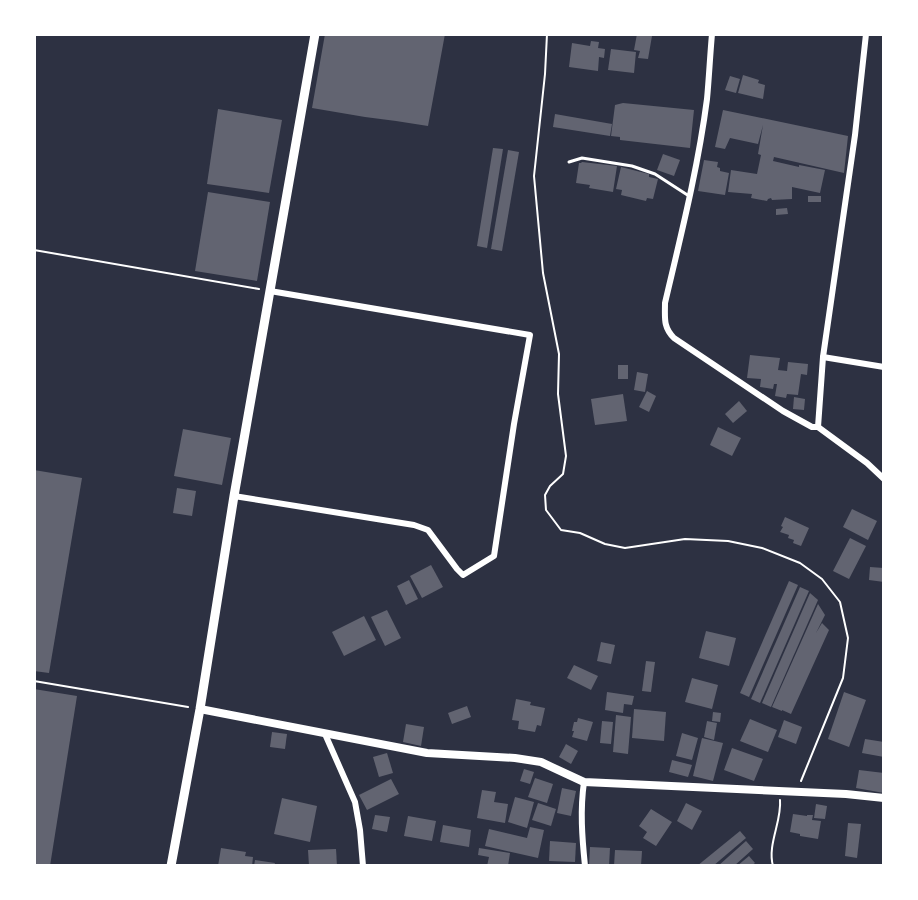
<svg xmlns="http://www.w3.org/2000/svg" width="918" height="900" font-family="Karla,sans-serif">
  <rect width="100%" height="100%" fill="#2d3142"/>
  <g fill="#626471">
    <polygon points="325,34 445,34 428,126 396,121 365,117 312,108"/>
    <polygon points="637,34 652,36 648,59 638,58 640,51 634,50"/>
    <polygon points="591,41 599,42 598,48 605,49 604,58 599,57 598,71 569,67 572,43 590,46"/>
    <polygon points="611,49 636,52 634,73 608,70"/>
    <polygon points="743,75 759,80 758,83 765,85 763,99 738,93"/>
    <polygon points="730,76 740,79 736,93 725,90"/>
    <polygon points="623,103 694,110 690,148 620,140 620,137 611,136 615,105"/>
    <polygon points="218,109 282,120 269,193 207,184"/>
    <polygon points="723,110 848,136 844,173 774,157 773,161 799,167 799,165 825,170 820,193 792,187 792,199 772,200 771,198 768,199 767,201 751,198 752,194 728,192 731,170 757,174 761,155 758,154 763,125 758,144 730,138 725,149 715,147"/>
    <polygon points="555,114 612,124 610,136 553,127"/>
    <polygon points="493,148 503,149 487,248 477,246"/>
    <polygon points="508,150 519,152 502,251 491,249"/>
    <polygon points="663,154 680,160 674,176 657,170"/>
    <polygon points="704,160 718,162 717,167 720,168 720,171 729,173 725,195 698,191"/>
    <polygon points="582,162 617,166 613,192 589,188 590,185 576,183 579,163 581,163"/>
    <polygon points="621,167 649,174 649,177 658,179 653,199 647,198 646,201 621,195 622,190 616,189"/>
    <polygon points="208,192 270,202 257,281 195,271"/>
    <rect x="808" y="196" width="13" height="6"/>
    <polygon points="787,208 788,214 776,215 776,209"/>
    <polygon points="750,355 780,358 778,370 787,371 788,362 808,364 807,375 801,374 798,395 787,394 786,398 775,396 777,384 774,384 773,389 760,387 761,379 747,378"/>
    <rect x="618" y="365" width="10" height="14"/>
    <polygon points="637,372 648,374 645,392 634,390"/>
    <polygon points="647,391 656,396 649,412 639,407"/>
    <polygon points="623,394 627,421 595,425 591,399"/>
    <polygon points="794,397 805,399 804,410 793,409"/>
    <polygon points="739,401 747,411 733,423 725,414"/>
    <polygon points="718,427 741,438 732,456 710,445"/>
    <polygon points="183,429 231,438 222,485 174,476"/>
    <polygon points="34,470 82,478 49,673 34,671"/>
    <polygon points="177,488 196,491 192,516 173,513"/>
    <polygon points="852,509 877,521 868,540 843,527"/>
    <polygon points="785,517 809,528 801,546 793,543 794,540 788,538 789,535 780,532 783,527 781,526"/>
    <polygon points="850,538 866,546 849,579 833,571"/>
    <polygon points="431,565 443,587 422,598 410,576"/>
    <polygon points="870,567 884,568 884,582 869,580"/>
    <polygon points="409,580 418,599 406,605 397,586"/>
    <polygon points="789,581 798,585 749,697 740,693"/>
    <polygon points="800,587 809,591 760,703 751,699"/>
    <polygon points="810,593 818,600 771,707 762,703"/>
    <polygon points="818,604 825,615 816,633 822,623 829,630 791,714 782,710 782,711 772,707"/>
    <polygon points="387,610 401,638 385,646 371,617"/>
    <polygon points="364,616 376,640 344,656 332,632"/>
    <polygon points="706,631 736,638 729,666 699,658"/>
    <polygon points="601,642 615,645 611,664 597,661"/>
    <polygon points="646,661 655,662 651,692 642,691"/>
    <polygon points="574,665 598,676 591,690 567,678"/>
    <polygon points="692,678 718,685 712,709 685,702"/>
    <polygon points="34,689 77,696 50,866 34,866"/>
    <polygon points="607,692 634,696 632,705 624,704 623,713 605,710"/>
    <polygon points="844,692 866,700 849,747 828,739"/>
    <polygon points="516,699 531,702 530,705 545,708 541,726 537,725 535,732 518,729 519,721 512,720"/>
    <polygon points="467,706 471,717 452,724 448,713"/>
    <polygon points="634,709 666,712 664,741 632,738"/>
    <polygon points="713,712 721,713 720,722 712,721"/>
    <polygon points="616,715 631,717 628,754 613,752"/>
    <polygon points="578,718 593,722 587,741 572,737 574,731 572,731 574,722 577,722"/>
    <polygon points="750,719 777,730 768,752 740,741"/>
    <polygon points="784,720 802,727 796,744 778,737"/>
    <polygon points="602,721 613,722 611,744 600,743"/>
    <polygon points="707,721 717,723 714,740 704,737"/>
    <polygon points="406,724 424,727 421,746 403,742"/>
    <polygon points="272,732 287,734 285,749 270,747"/>
    <polygon points="682,733 698,738 692,760 676,756"/>
    <polygon points="702,738 723,743 713,781 693,776"/>
    <polygon points="865,739 884,742 884,757 862,753"/>
    <polygon points="566,744 578,751 571,764 559,757"/>
    <polygon points="732,748 763,759 754,781 724,770"/>
    <polygon points="387,753 393,773 379,777 373,757"/>
    <polygon points="672,760 692,765 688,777 669,772"/>
    <polygon points="524,769 534,772 530,784 520,781"/>
    <polygon points="859,770 884,773 884,793 856,788"/>
    <polygon points="535,778 553,784 547,803 528,797"/>
    <polygon points="391,779 399,794 367,810 359,795"/>
    <polygon points="562,788 576,791 571,816 557,813"/>
    <polygon points="482,790 496,792 494,802 508,804 505,823 477,818"/>
    <polygon points="515,797 534,802 527,828 508,822"/>
    <polygon points="282,798 317,806 310,842 274,834"/>
    <polygon points="538,803 556,809 551,826 532,820"/>
    <polygon points="686,803 702,811 692,830 677,821"/>
    <polygon points="816,804 827,806 825,819 814,818"/>
    <polygon points="651,809 672,822 656,846 643,838 647,832 639,826"/>
    <polygon points="793,814 807,816 807,815 813,815 812,820 821,821 818,839 800,836 800,834 790,832"/>
    <polygon points="375,815 390,817 387,832 372,829"/>
    <polygon points="408,816 436,821 432,841 404,836"/>
    <polygon points="848,823 861,824 857,858 845,856"/>
    <polygon points="443,825 471,830 469,847 440,842"/>
    <polygon points="530,827 544,830 538,858 485,846 489,829 527,838"/>
    <polygon points="740,831 746,838 713,866 697,866"/>
    <polygon points="550,841 576,843 575,862 549,861"/>
    <polygon points="746,841 753,849 734,866 718,866"/>
    <polygon points="590,847 610,848 609,866 589,866"/>
    <polygon points="221,848 246,852 245,856 253,857 252,866 218,866"/>
    <polygon points="479,848 510,853 508,866 487,866 489,857 478,855"/>
    <polygon points="336,849 337,866 309,866 308,850"/>
    <polygon points="615,850 642,851 641,866 614,866"/>
    <polygon points="749,856 755,863 751,866 737,866"/>
    <polygon points="255,860 275,863 274,866 254,866"/>
  </g>
  <g fill="none" stroke-linecap="round" stroke-linejoin="round">
    <g stroke="#fff" stroke-width="2">
      <polyline points="547,34 545,74 534,176 543,273 559,354 558,394 566,456 563,474 550,486 545,495 546,510 561,530 580,533 605,544 625,548 685,539 728,541 762,548 800,563 822,579 840,602 848,638 843,678 801,781"/>
      <polyline points="34,250 259,289"/>
      <polyline points="34,681 188,707"/>
      <path d="M773,866C767,845 782,821 780,800"/>
    </g>
    <polyline stroke="#fff" stroke-width="3" points="569,162 582,158 632,166 655,174 689,196"/>
    <g stroke="#fff" stroke-width="6">
      <path d="M712,34C710,56 709,78 707,99C698,168 681,235 665,303C665,318 663,327 674,338L783,411L812,427H818L867,463L884,479"/>
      <polyline points="823,357 884,367"/>
      <polyline points="818,427 823,357 855,135 866,34"/>
      <polyline points="234,496 414,525 428,530 457,569 463,575 494,556 514,424 530,335 270,291"/>
      <polyline points="325,734 355,802 360,830 363,866"/>
      <path d="M584,782C580,810 582,837 585,866"/>
    </g>
    <polyline stroke="#fff" stroke-width="8" points="200,709 427,753 515,758 541,762 584,782 846,794 884,798"/>
    <polyline stroke="#fff" stroke-width="9" points="171,866 200,709 234,496 315,34"/>
  </g>
  <rect width="918" height="900" fill="none" stroke="#ffffff" stroke-width="72"/>
</svg>
